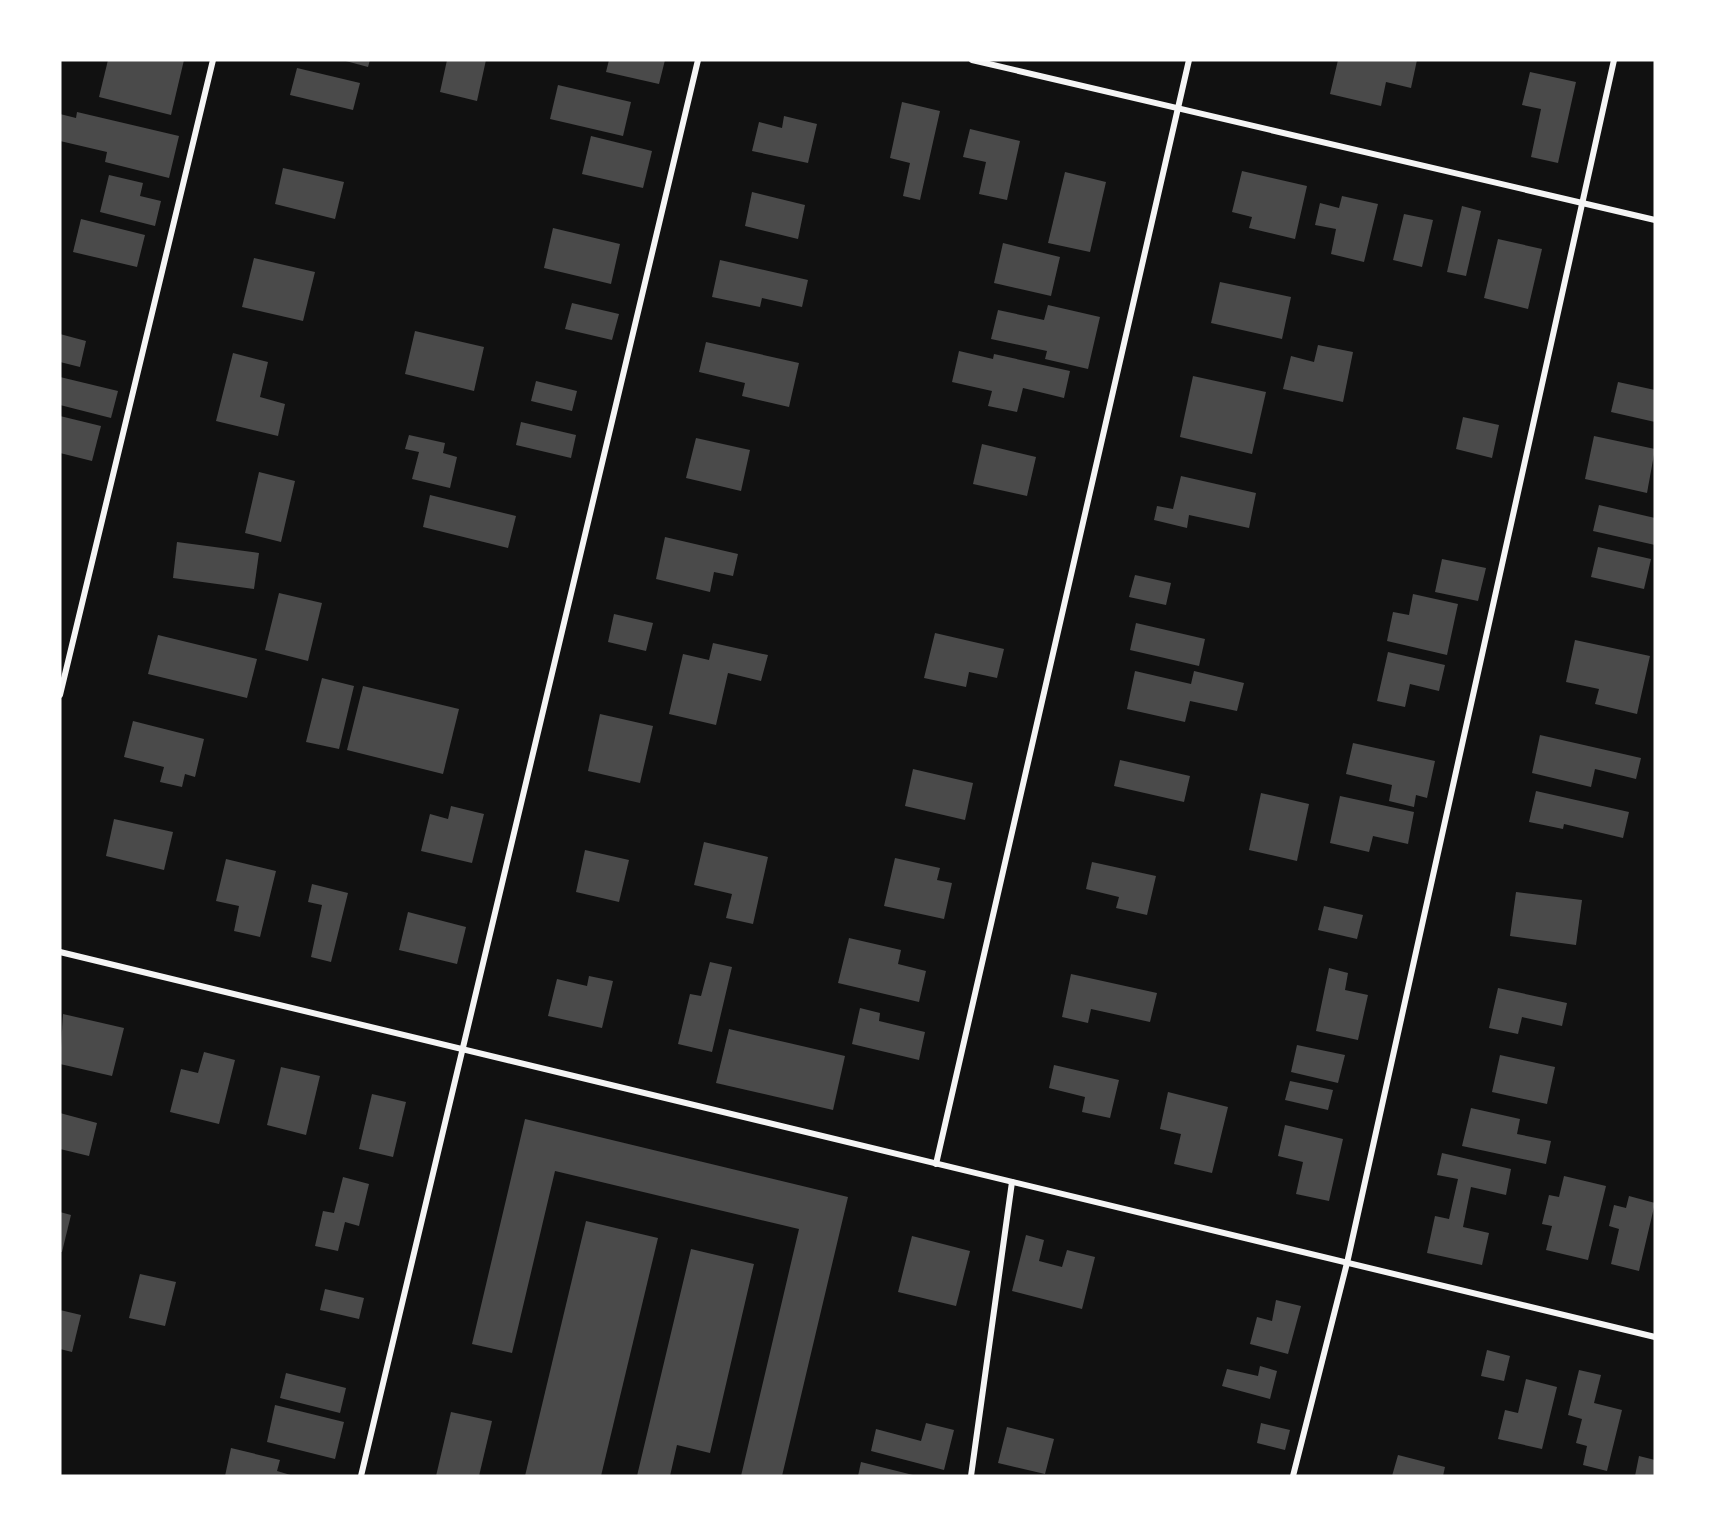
<svg xmlns="http://www.w3.org/2000/svg" width="1715" height="1536" font-family="'Nunito Sans',sans-serif">
  <rect width="100%" height="100%" fill="#111"/>
  <g fill="#4a4a4a">
    <polygon points="108,60 184,60 171,115 99,97"/>
    <polygon points="342,60 370,60 368,67"/>
    <polygon points="447,60 486,60 477,101 440,92"/>
    <polygon points="609,60 665,60 659,84 606,72"/>
    <polygon points="1338,60 1417,60 1411,88 1386,82 1381,106 1330,94"/>
    <polygon points="297,68 360,83 353,110 290,95"/>
    <polygon points="1530,72 1576,82 1558,163 1531,157 1541,109 1522,105"/>
    <polygon points="558,85 631,102 623,136 550,119"/>
    <polygon points="902,102 940,111 920,200 903,196 910,163 890,158"/>
    <polygon points="77,112 179,136 169,178 105,162 107,152 60,141 60,114 76,118"/>
    <polygon points="784,116 817,124 808,163 752,151 759,122 782,128"/>
    <polygon points="970,129 1020,141 1007,200 979,194 986,162 963,157"/>
    <polygon points="591,136 652,151 643,188 582,174"/>
    <polygon points="283,168 344,182 335,219 275,204"/>
    <polygon points="1242,171 1307,186 1295,239 1249,228 1252,217 1232,212"/>
    <polygon points="1065,172 1106,182 1090,252 1048,243"/>
    <polygon points="109,175 143,183 140,196 161,201 155,226 100,212"/>
    <polygon points="752,192 805,205 798,239 745,226"/>
    <polygon points="1342,196 1378,204 1364,262 1331,254 1336,229 1315,225 1320,203 1339,208"/>
    <polygon points="1462,206 1481,211 1466,276 1447,272"/>
    <polygon points="1404,214 1433,220 1422,267 1393,260"/>
    <polygon points="81,219 145,235 137,267 73,252"/>
    <polygon points="553,228 620,244 611,284 544,268"/>
    <polygon points="1498,239 1542,249 1528,309 1484,298"/>
    <polygon points="1003,243 1060,257 1051,296 994,283"/>
    <polygon points="254,258 315,272 303,321 242,307"/>
    <polygon points="720,260 808,280 802,307 762,298 760,307 712,297"/>
    <polygon points="1220,282 1291,297 1282,339 1211,323"/>
    <polygon points="572,303 619,314 612,340 565,329"/>
    <polygon points="1048,305 1100,317 1088,369 1045,359 1047,351 991,339 998,310 1044,320"/>
    <polygon points="415,331 484,347 474,391 405,374"/>
    <polygon points="60,334 86,341 80,367 60,362"/>
    <polygon points="706,342 799,363 789,407 742,396 745,383 699,372"/>
    <polygon points="1318,345 1353,352 1343,402 1283,389 1291,356 1314,362"/>
    <polygon points="959,351 993,359 994,354 1070,371 1064,398 1023,388 1017,412 988,406 992,391 952,382"/>
    <polygon points="233,353 268,362 260,397 285,404 278,436 216,421"/>
    <polygon points="1193,376 1266,392 1252,454 1180,437"/>
    <polygon points="60,377 118,391 111,418 60,405"/>
    <polygon points="536,381 577,391 572,411 531,401"/>
    <polygon points="1618,382 1655,390 1655,422 1611,412"/>
    <polygon points="60,416 101,426 92,461 60,453"/>
    <polygon points="1463,417 1499,425 1492,458 1456,449"/>
    <polygon points="521,422 576,435 571,458 516,445"/>
    <polygon points="409,435 445,443 443,453 457,457 450,488 412,479 419,452 405,449"/>
    <polygon points="1594,436 1655,449 1647,493 1585,479"/>
    <polygon points="696,438 750,450 741,491 686,478"/>
    <polygon points="982,444 1036,457 1027,496 973,484"/>
    <polygon points="259,472 295,481 281,542 245,533"/>
    <polygon points="1181,476 1256,493 1249,528 1189,515 1187,528 1154,520 1157,506 1173,509"/>
    <polygon points="430,495 516,516 508,548 423,527"/>
    <polygon points="1599,505 1655,518 1655,545 1593,531"/>
    <polygon points="665,537 738,554 733,576 714,572 710,592 656,579"/>
    <polygon points="177,542 259,553 254,589 173,578"/>
    <polygon points="1598,547 1651,559 1644,589 1591,577"/>
    <polygon points="1442,559 1486,568 1478,601 1435,592"/>
    <polygon points="1135,575 1171,583 1166,605 1129,597"/>
    <polygon points="279,593 322,603 308,661 265,650"/>
    <polygon points="1413,594 1458,604 1447,655 1387,641 1393,612 1409,615"/>
    <polygon points="614,614 653,623 646,651 608,642"/>
    <polygon points="1136,623 1205,639 1199,666 1130,650"/>
    <polygon points="935,633 1004,649 997,678 969,672 966,687 924,678"/>
    <polygon points="158,635 257,659 247,698 148,674"/>
    <polygon points="1575,640 1650,656 1637,714 1595,704 1599,689 1566,682"/>
    <polygon points="713,643 768,655 761,681 728,673 716,725 669,714 683,654 709,660"/>
    <polygon points="1388,652 1445,665 1439,691 1410,684 1405,707 1377,701"/>
    <polygon points="1135,671 1191,684 1194,671 1244,683 1237,711 1190,701 1185,722 1127,709"/>
    <polygon points="322,678 354,686 339,749 306,742"/>
    <polygon points="363,686 459,709 443,774 347,750"/>
    <polygon points="600,714 653,726 640,783 588,771"/>
    <polygon points="133,721 204,739 195,777 185,774 182,787 160,782 164,767 124,757"/>
    <polygon points="1540,735 1641,758 1636,779 1595,769 1591,787 1532,773"/>
    <polygon points="1353,743 1435,761 1427,798 1416,795 1414,807 1389,801 1392,785 1346,774"/>
    <polygon points="1120,760 1190,776 1184,802 1114,786"/>
    <polygon points="913,769 973,783 965,820 905,806"/>
    <polygon points="1536,791 1629,812 1623,838 1564,824 1563,829 1529,822"/>
    <polygon points="1261,793 1309,804 1297,861 1249,850"/>
    <polygon points="1340,796 1414,812 1408,844 1373,836 1369,852 1330,843"/>
    <polygon points="451,806 484,814 472,863 421,851 430,814 448,819"/>
    <polygon points="114,819 173,832 164,870 106,856"/>
    <polygon points="704,842 768,857 753,924 726,918 732,894 694,885"/>
    <polygon points="585,850 629,860 619,902 576,892"/>
    <polygon points="895,858 940,868 937,880 952,883 944,919 884,906"/>
    <polygon points="226,859 276,871 260,937 234,931 239,906 216,901"/>
    <polygon points="1092,862 1156,876 1147,915 1116,908 1119,897 1086,889"/>
    <polygon points="312,884 348,893 331,962 311,957 322,905 308,902"/>
    <polygon points="1516,892 1582,900 1576,945 1510,936"/>
    <polygon points="1324,906 1363,915 1357,939 1318,930"/>
    <polygon points="408,912 466,927 457,964 399,950"/>
    <polygon points="849,938 901,950 898,964 926,971 919,1002 838,983"/>
    <polygon points="710,962 732,967 712,1052 678,1044 690,994 701,996"/>
    <polygon points="1329,968 1348,973 1345,990 1368,995 1358,1040 1316,1031"/>
    <polygon points="1071,974 1157,993 1150,1022 1091,1009 1088,1023 1062,1017"/>
    <polygon points="589,976 613,981 602,1028 548,1016 557,979 587,986"/>
    <polygon points="1498,988 1567,1003 1562,1026 1522,1017 1518,1034 1489,1028"/>
    <polygon points="860,1008 880,1013 879,1021 925,1032 919,1060 852,1044"/>
    <polygon points="63,1014 124,1028 112,1076 60,1064"/>
    <polygon points="729,1029 845,1056 833,1110 716,1083"/>
    <polygon points="1297,1045 1345,1055 1338,1083 1291,1072"/>
    <polygon points="204,1052 235,1060 219,1124 170,1112 181,1069 198,1073"/>
    <polygon points="1500,1055 1555,1067 1547,1104 1492,1092"/>
    <polygon points="1054,1065 1119,1080 1110,1118 1082,1112 1085,1097 1049,1088"/>
    <polygon points="281,1067 320,1076 306,1135 267,1125"/>
    <polygon points="1290,1081 1333,1090 1328,1110 1285,1100"/>
    <polygon points="1168,1092 1228,1107 1212,1173 1174,1164 1181,1134 1160,1129"/>
    <polygon points="372,1094 406,1102 393,1157 359,1149"/>
    <polygon points="1471,1108 1520,1119 1517,1134 1551,1141 1546,1164 1462,1146"/>
    <polygon points="60,1113 97,1123 89,1156 60,1149"/>
    <polygon points="525,1119 848,1197 782,1476 741,1476 799,1229 555,1171 512,1353 472,1344"/>
    <polygon points="1285,1125 1343,1139 1329,1201 1296,1194 1303,1162 1278,1156"/>
    <polygon points="1442,1153 1511,1169 1506,1195 1471,1187 1463,1227 1489,1233 1482,1265 1427,1253 1435,1216 1449,1219 1458,1179 1437,1175"/>
    <polygon points="1564,1176 1606,1186 1588,1260 1546,1250 1552,1226 1542,1224 1549,1195 1559,1197"/>
    <polygon points="343,1177 369,1184 359,1226 345,1222 338,1251 315,1246 323,1211 334,1213"/>
    <polygon points="1629,1196 1655,1203 1639,1271 1611,1264 1619,1229 1609,1226 1614,1205 1626,1208"/>
    <polygon points="60,1212 71,1215 62,1252 60,1252"/>
    <polygon points="586,1221 658,1238 601,1476 525,1476"/>
    <polygon points="1026,1235 1044,1240 1039,1261 1062,1267 1067,1250 1095,1257 1082,1309 1012,1291"/>
    <polygon points="912,1236 970,1251 956,1306 898,1292"/>
    <polygon points="691,1249 754,1264 710,1453 677,1445 670,1476 637,1476"/>
    <polygon points="140,1274 176,1282 165,1326 129,1318"/>
    <polygon points="325,1289 364,1298 359,1319 320,1310"/>
    <polygon points="1276,1300 1301,1306 1288,1354 1250,1344 1257,1317 1272,1321"/>
    <polygon points="60,1310 81,1315 72,1352 60,1349"/>
    <polygon points="1487,1350 1510,1356 1504,1381 1481,1376"/>
    <polygon points="1260,1366 1277,1371 1270,1399 1222,1386 1227,1369 1258,1376"/>
    <polygon points="1579,1370 1601,1375 1594,1403 1622,1410 1607,1471 1583,1465 1587,1446 1576,1443 1582,1419 1568,1415"/>
    <polygon points="286,1373 346,1388 340,1413 280,1398"/>
    <polygon points="1526,1379 1557,1387 1542,1449 1498,1439 1505,1410 1518,1413"/>
    <polygon points="275,1405 344,1422 335,1459 267,1442"/>
    <polygon points="451,1412 492,1421 479,1476 436,1476"/>
    <polygon points="926,1423 954,1430 944,1470 871,1451 876,1429 921,1441"/>
    <polygon points="1261,1423 1290,1430 1285,1450 1257,1443"/>
    <polygon points="1007,1427 1054,1439 1045,1474 998,1463"/>
    <polygon points="231,1448 280,1460 277,1471 294,1476 225,1476"/>
    <polygon points="1398,1455 1445,1467 1443,1476 1392,1476"/>
    <polygon points="1639,1456 1655,1460 1655,1476 1635,1476"/>
    <polygon points="861,1462 913,1475 912,1476 858,1476"/>
  </g>
  <g fill="none" stroke-linecap="round" stroke-linejoin="round">
    <g stroke="#f5f5f5" stroke-width="6">
      <polyline points="972,60 1655,220"/>
      <polyline points="60,695 213,60"/>
      <polyline points="60,952 1655,1337"/>
      <polyline points="936,1164 1189,60"/>
      <polyline points="361,1476 698,60"/>
      <polyline points="971,1476 1012,1182"/>
      <polyline points="1293,1476 1347,1263 1614,60"/>
    </g>
  </g>
  <rect width="1715" height="1536" fill="none" stroke="#ffffff" stroke-width="123"/>
</svg>
